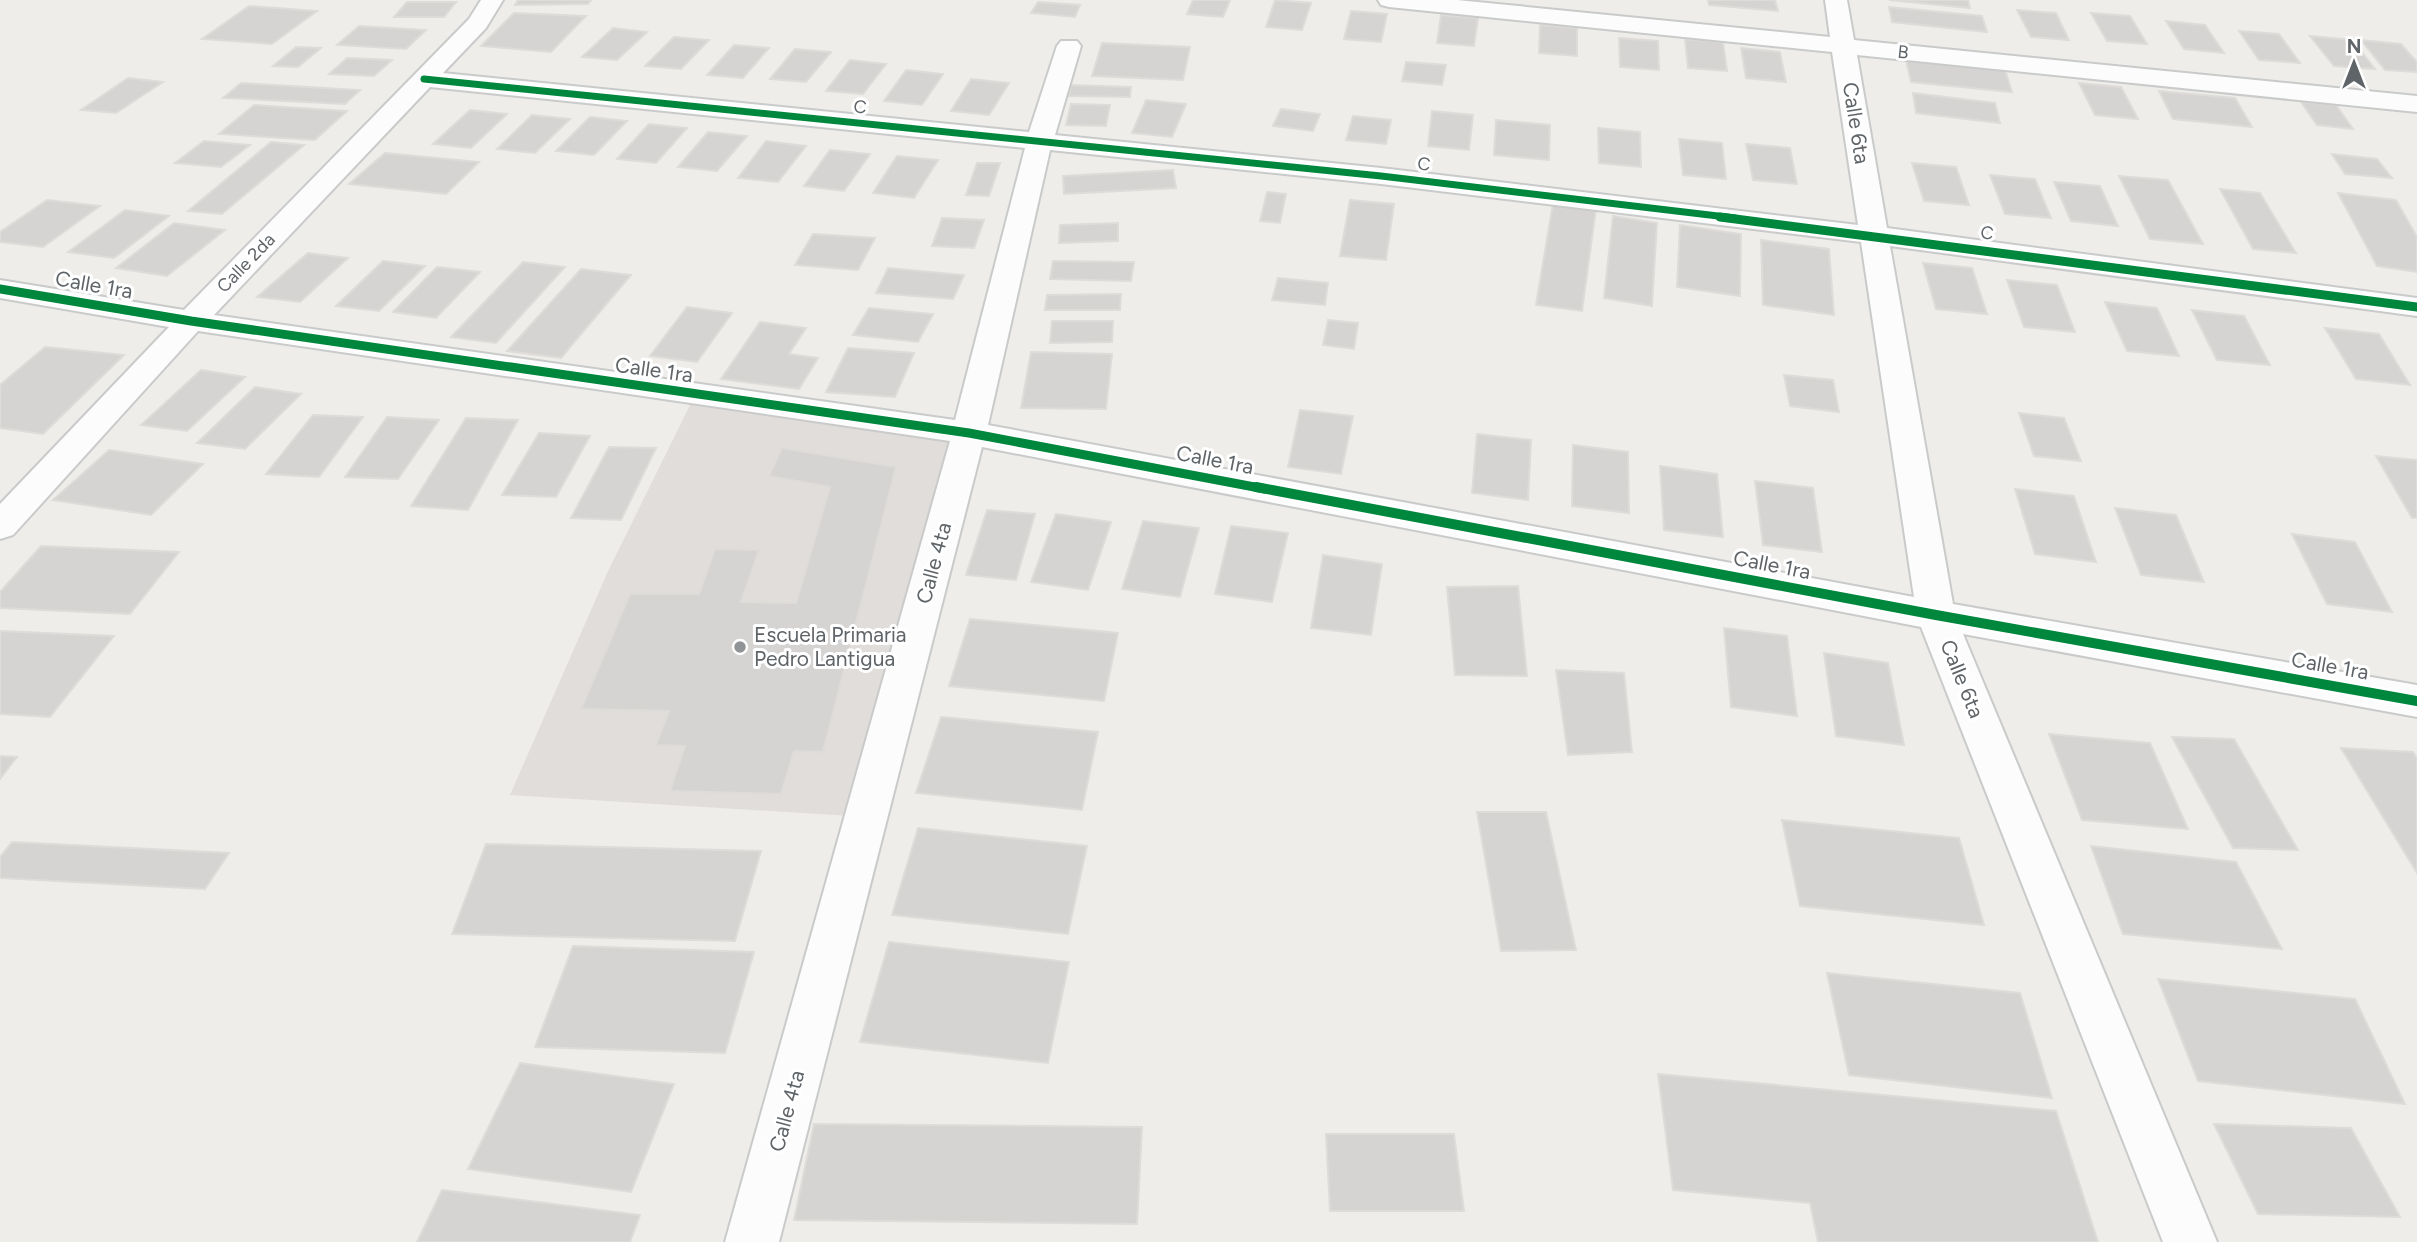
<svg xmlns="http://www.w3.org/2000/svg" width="2417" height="1242" font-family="Figtree,sans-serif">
  <rect width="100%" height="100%" fill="#efedea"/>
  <polygon fill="#e1ddda" points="695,395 969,433 866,817 510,795 609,569"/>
  <g fill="#d6d4d3" stroke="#dedcd9" stroke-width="2">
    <polygon points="518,0 591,0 588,4 515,5"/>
    <polygon points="1193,0 1230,0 1223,17 1187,14"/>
    <polygon points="1275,0 1311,3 1302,30 1266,27"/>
    <polygon points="1708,0 1775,0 1778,11 1709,5"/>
    <polygon points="1889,0 1968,0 1970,8"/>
    <polygon points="407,2 456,2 444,17 394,17"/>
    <polygon points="1038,2 1080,5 1075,17 1031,13"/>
    <polygon points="249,6 317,11 272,44 202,39"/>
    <polygon points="1889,7 1982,16 1987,32 1892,22"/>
    <polygon points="2017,10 2056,13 2069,40 2031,37"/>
    <polygon points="1351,11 1387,14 1381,42 1344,39"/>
    <polygon points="514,13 586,16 551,52 481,46"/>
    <polygon points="2091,13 2130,16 2147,44 2107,41"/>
    <polygon points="1441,15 1478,18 1474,46 1437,43"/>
    <polygon points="2166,21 2205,25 2224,53 2184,49"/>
    <polygon points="1540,25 1577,28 1577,56 1539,53"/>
    <polygon points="359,26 426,30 406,49 337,45"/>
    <polygon points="613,28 647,32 617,60 582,57"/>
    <polygon points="2239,31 2279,34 2300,63 2259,60"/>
    <polygon points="2310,36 2352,40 2375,69 2334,66"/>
    <polygon points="674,37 709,40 681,69 645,66"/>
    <polygon points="1619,38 1658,41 1659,70 1620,67"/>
    <polygon points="1685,39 1723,42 1727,71 1688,68"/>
    <polygon points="2361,40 2401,44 2417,62 2417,72 2385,70"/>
    <polygon points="1102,43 1190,47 1183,80 1092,76"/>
    <polygon points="734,45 769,48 743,78 707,75"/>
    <polygon points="296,47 321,48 298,67 273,66"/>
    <polygon points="1741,48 1780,52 1786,82 1746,78"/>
    <polygon points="795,49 831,52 806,82 770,79"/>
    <polygon points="347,58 392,60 374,76 329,74"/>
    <polygon points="850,60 886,64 863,94 826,91"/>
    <polygon points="1906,60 2005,70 2012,92 1911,82"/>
    <polygon points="1406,62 1446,65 1442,85 1402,81"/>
    <polygon points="906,70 943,74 922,105 884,101"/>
    <polygon points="128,78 163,82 116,113 81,110"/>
    <polygon points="971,79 1009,83 989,115 951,111"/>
    <polygon points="241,83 360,90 345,104 223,98"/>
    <polygon points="2079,83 2121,87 2138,119 2095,115"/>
    <polygon points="1071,85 1131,87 1130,97 1069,96"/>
    <polygon points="2159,91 2235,98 2252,127 2173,119"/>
    <polygon points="1913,93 1995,103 2000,123 1916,113"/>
    <polygon points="1146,100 1186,104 1172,137 1132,133"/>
    <polygon points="2301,102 2336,105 2353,129 2317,125"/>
    <polygon points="1071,104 1110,105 1106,126 1066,125"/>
    <polygon points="254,105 347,111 315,140 219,134"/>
    <polygon points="1281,109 1320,114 1313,131 1273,126"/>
    <polygon points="470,110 507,114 471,148 433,144"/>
    <polygon points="1432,111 1473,115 1469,150 1428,146"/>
    <polygon points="532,115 570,119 535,153 497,149"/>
    <polygon points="1353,116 1391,120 1386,144 1346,140"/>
    <polygon points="590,117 627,121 594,155 556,151"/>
    <polygon points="1496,120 1550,125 1549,160 1494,155"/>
    <polygon points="649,124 687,128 656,163 617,159"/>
    <polygon points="1598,128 1640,132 1641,167 1599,163"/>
    <polygon points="708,132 747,136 717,171 678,167"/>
    <polygon points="1679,139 1722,143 1726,179 1683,175"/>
    <polygon points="204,141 250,145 221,167 175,163"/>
    <polygon points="766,141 806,146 778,182 738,178"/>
    <polygon points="271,142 304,145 222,214 188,211"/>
    <polygon points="1746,144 1790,148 1797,184 1753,180"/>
    <polygon points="830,150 870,154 844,191 804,186"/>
    <polygon points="385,153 479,162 446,194 349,184"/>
    <polygon points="2332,154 2377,159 2392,178 2345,174"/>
    <polygon points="897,156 938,160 914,198 873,193"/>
    <polygon points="977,163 1000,163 989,196 966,195"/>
    <polygon points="1912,163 1956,167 1969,205 1924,201"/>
    <polygon points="1173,170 1176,188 1064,194 1063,176"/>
    <polygon points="1990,175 2035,179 2051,218 2005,214"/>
    <polygon points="2119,176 2168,180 2203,244 2150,239"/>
    <polygon points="2054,182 2100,186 2118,226 2071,221"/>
    <polygon points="2220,189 2260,193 2296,253 2253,249"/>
    <polygon points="1267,192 1286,194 1280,223 1260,221"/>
    <polygon points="2338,193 2396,200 2417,237 2417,272 2377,266"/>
    <polygon points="47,200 100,206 43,247 0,242 0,232"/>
    <polygon points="1350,200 1394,204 1386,260 1340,256"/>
    <polygon points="1553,203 1596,209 1582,311 1536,305"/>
    <polygon points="125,210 169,216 114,258 68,252"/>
    <polygon points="1613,216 1657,223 1652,306 1604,298"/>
    <polygon points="942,218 984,220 974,248 932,246"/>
    <polygon points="174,223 225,230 167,276 116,268"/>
    <polygon points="1118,223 1118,241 1059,243 1060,225"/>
    <polygon points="1680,225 1741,234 1740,296 1677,287"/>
    <polygon points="813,234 875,238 858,270 795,265"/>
    <polygon points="1761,240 1829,249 1834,315 1763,305"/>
    <polygon points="308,253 348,258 300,302 257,297"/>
    <polygon points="383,261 425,266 379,311 336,306"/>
    <polygon points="1053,261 1134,262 1131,281 1050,279"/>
    <polygon points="523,262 565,267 496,343 451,337"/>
    <polygon points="1923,263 1972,268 1987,314 1936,309"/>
    <polygon points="437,267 480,272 436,318 393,312"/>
    <polygon points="888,268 964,275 953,299 876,293"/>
    <polygon points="581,269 631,275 561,358 507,351"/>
    <polygon points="1278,278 1328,283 1325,305 1272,300"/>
    <polygon points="2007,280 2057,285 2075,332 2024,327"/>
    <polygon points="1121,294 1120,310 1045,310 1047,295"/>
    <polygon points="2105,302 2157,308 2179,356 2127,351"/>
    <polygon points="687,307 732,313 697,362 650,356"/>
    <polygon points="869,308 933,314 918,342 853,335"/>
    <polygon points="2192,310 2244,316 2270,365 2217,360"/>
    <polygon points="1328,320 1358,323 1354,349 1323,345"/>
    <polygon points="1052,321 1113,321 1112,342 1050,343"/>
    <polygon points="760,322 806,328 789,354 818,358 799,389 721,379"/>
    <polygon points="2325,328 2379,334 2410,385 2356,379"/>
    <polygon points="45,347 124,355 43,434 0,428 0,385"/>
    <polygon points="848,348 914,353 895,397 826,392"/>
    <polygon points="1031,352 1112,354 1106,409 1021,408"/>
    <polygon points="201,370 245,377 187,431 141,425"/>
    <polygon points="1784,375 1833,380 1839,412 1790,406"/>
    <polygon points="255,387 301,394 245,449 197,443"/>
    <polygon points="1300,410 1353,416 1341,474 1288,467"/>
    <polygon points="2019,413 2064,418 2081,461 2034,456"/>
    <polygon points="313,415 363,417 319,477 266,474"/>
    <polygon points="387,417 439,420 398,479 345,477"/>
    <polygon points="466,418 518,420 468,510 411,506"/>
    <polygon points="539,433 590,436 556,497 502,495"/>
    <polygon points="1477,434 1531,440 1528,500 1472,493"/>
    <polygon points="1573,445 1628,452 1629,513 1572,506"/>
    <polygon points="609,447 656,448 621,520 571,518"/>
    <polygon points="782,448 896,467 823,752 794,751 781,794 670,791 685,746 656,745 669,711 581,709 630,594 699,594 715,549 759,550 741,602 796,603 830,487 769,476"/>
    <polygon points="109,450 203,464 151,515 53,500"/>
    <polygon points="2376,456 2417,460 2417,518 2412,518"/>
    <polygon points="1660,466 1717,474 1723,537 1664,530"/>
    <polygon points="1755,481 1813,488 1822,552 1763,545"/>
    <polygon points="2015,489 2074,496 2096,562 2035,554"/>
    <polygon points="2115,508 2176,515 2204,582 2141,575"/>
    <polygon points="987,510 1035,514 1016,580 966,575"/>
    <polygon points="1056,514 1111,522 1088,590 1031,582"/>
    <polygon points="1143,521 1199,528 1180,597 1122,589"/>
    <polygon points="1231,526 1288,533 1272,602 1215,594"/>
    <polygon points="2292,534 2355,542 2392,612 2327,604"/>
    <polygon points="41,546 179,552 130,614 0,608 0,592"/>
    <polygon points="1323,555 1382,564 1371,635 1311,628"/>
    <polygon points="1518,586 1527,676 1455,675 1447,587"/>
    <polygon points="970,619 1118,633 1104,701 949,686"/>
    <polygon points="1724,628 1787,636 1797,716 1731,707"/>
    <polygon points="0,631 114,636 50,717 0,714"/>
    <polygon points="1824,653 1888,663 1904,745 1836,736"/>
    <polygon points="1556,670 1624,673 1632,752 1568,755"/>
    <polygon points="941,717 1098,732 1082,810 916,793"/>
    <polygon points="2049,734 2150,743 2188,829 2082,820"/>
    <polygon points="2172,737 2234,739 2298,850 2233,848"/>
    <polygon points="2341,748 2413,752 2417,758 2417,873"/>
    <polygon points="0,756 17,757 0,779"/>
    <polygon points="1477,812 1546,812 1576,950 1501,951"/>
    <polygon points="1782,820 1959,838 1984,925 1800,906"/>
    <polygon points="918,828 1087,846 1068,934 892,915"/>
    <polygon points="12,842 229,853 205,889 0,878 0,857"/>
    <polygon points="486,844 761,851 735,941 452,934"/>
    <polygon points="2091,846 2236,862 2282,949 2123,934"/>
    <polygon points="889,942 1069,962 1048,1063 860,1042"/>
    <polygon points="573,946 754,952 725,1053 535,1047"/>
    <polygon points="1827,973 2020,993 2052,1098 1849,1075"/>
    <polygon points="2158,979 2355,999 2405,1104 2198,1081"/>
    <polygon points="520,1063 674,1084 631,1192 468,1169"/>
    <polygon points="1658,1074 2056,1111 2098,1242 1818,1242 1810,1203 1673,1190"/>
    <polygon points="814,1124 1142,1127 1137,1224 794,1220"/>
    <polygon points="2214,1124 2351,1128 2400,1217 2258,1214"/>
    <polygon points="1326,1134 1454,1134 1464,1211 1330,1211"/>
    <polygon points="442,1190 640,1215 630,1242 417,1242"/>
  </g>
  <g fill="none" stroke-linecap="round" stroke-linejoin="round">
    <g stroke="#c9caca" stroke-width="4">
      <path id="minor" d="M481,0H503L486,28L443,73L1029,132L1057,46L1061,41H1077L1081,46L1055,135L1381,168L1858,225L1832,52L1389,7L1381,5L1378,0H1457L1830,37L1825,0H1847L1854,40L2417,96V112L1857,55L1887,228L2417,298V316L1890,246L1953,604L2417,685V717L1963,634L2217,1242H2163L1921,627L982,447L779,1242H725L950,441L198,331L13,535L0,539V504L169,327L0,298V280L184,310L469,19ZM430,87L1025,148L955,420L214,315ZM1050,150L1381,184L1861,242L1914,597L988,425Z"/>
    </g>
    <use href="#minor" fill="#fdfcfc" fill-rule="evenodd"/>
    <g stroke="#fff" stroke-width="10">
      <polyline id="cycleway-far2" points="424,79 1381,176 1735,218"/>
    </g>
    <g stroke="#fff" stroke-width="12">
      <g id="cycleway-far1">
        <polyline points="1720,217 2417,307"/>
        <polyline points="0,289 191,321 969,433 1265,489"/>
      </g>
    </g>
    <g stroke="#fff" stroke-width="15">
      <polyline id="cycleway" points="1256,487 1936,615 2417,701"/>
    </g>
    <use href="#cycleway-far2" stroke="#00873e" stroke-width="7"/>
    <use href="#cycleway-far1" stroke="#00873e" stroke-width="9"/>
    <use href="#cycleway" stroke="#00873e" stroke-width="10"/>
  </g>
  <circle fill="#919496" stroke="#fff" stroke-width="2.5" cx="740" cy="647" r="7"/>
  <g text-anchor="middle" stroke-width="6" stroke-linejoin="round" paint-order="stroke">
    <g font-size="18" fill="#5f6468" stroke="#fff">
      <text transform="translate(1903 52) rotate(6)" y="6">B</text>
      <text transform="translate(860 107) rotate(6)" y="6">C</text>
      <text transform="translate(1424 164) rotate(7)" y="6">C</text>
      <text transform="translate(1987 233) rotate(8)" y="6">C</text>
      <text transform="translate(246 263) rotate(-46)" y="6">Calle 2da</text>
    </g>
    <g font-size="21" fill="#5f6468" stroke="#fff">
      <text transform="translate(1856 123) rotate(81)" y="7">Calle 6ta</text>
      <text transform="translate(94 285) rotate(10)" y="7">Calle 1ra</text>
      <text transform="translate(654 370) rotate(8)" y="7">Calle 1ra</text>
      <text transform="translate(1215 460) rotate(11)" y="7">Calle 1ra</text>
      <text transform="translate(934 563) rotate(-75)" y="7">Calle 4ta</text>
      <text transform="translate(1772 565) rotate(11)" y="7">Calle 1ra</text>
      <text transform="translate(2330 666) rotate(10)" y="7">Calle 1ra</text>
      <text transform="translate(1962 679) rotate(68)" y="7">Calle 6ta</text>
      <text transform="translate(787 1111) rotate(-75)" y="7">Calle 4ta</text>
    </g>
    <g font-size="21" fill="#5f6468" stroke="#fff" text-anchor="start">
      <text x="754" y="642">Escuela Primaria<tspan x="754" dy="24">Pedro Lantigua</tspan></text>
    </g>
  </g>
  <g transform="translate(2354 63)" stroke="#ffffff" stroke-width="5" paint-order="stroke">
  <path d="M0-5L12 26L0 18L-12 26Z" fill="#5f6468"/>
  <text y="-10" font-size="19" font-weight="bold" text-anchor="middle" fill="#5f6468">N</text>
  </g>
</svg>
